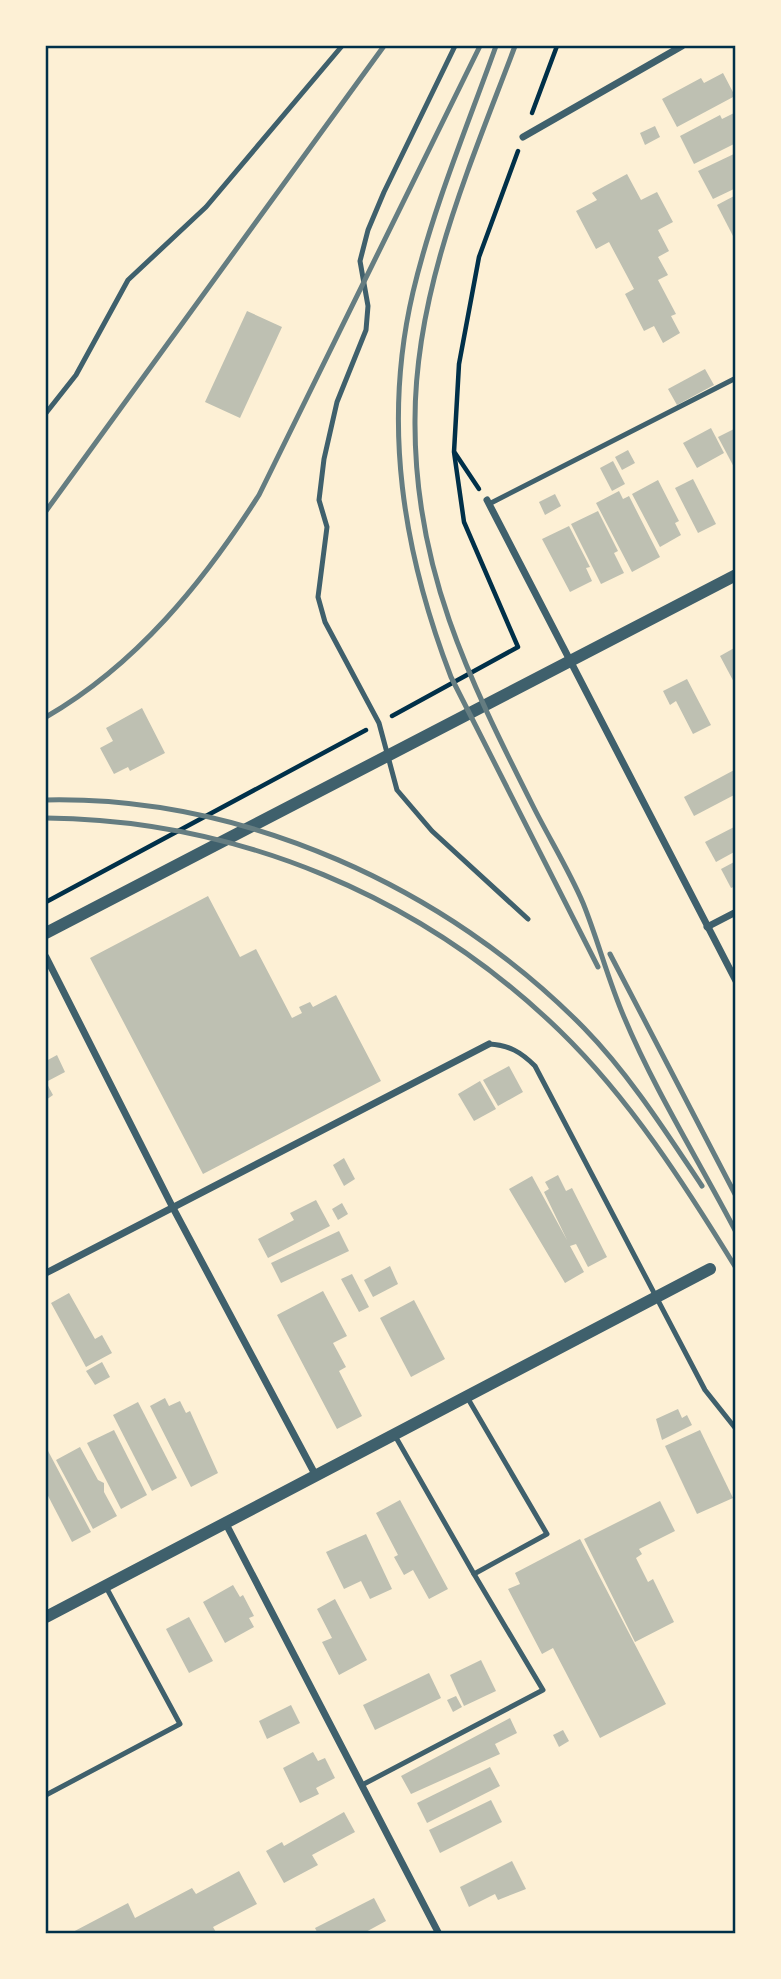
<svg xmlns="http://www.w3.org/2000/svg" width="781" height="1979" font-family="Rubik,sans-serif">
  <rect width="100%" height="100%" fill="#fdf0d5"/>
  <g fill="#bec0b2">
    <polygon points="723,73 735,96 677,127 662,99 701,78 704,83"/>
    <polygon points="736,112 736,143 694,164 680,136 720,115 722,119"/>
    <polygon points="655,126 660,137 645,145 640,133"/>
    <polygon points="736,153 736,188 713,199 698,171"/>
    <polygon points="627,174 641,200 657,192 673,222 658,230 669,251 658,257 668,275 658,280 676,314 671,316 680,333 663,343 654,326 644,331 625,294 634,289 609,242 596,249 576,211 597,200 592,193"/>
    <polygon points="736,195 736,235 733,236 717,205"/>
    <polygon points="247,311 282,327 240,418 205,402"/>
    <polygon points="705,369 714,385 677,405 668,389"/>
    <polygon points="711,428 724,453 697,468 683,443"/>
    <polygon points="736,428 736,471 718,437"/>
    <polygon points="628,450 635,463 622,470 615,457"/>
    <polygon points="613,461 625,484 612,491 600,468"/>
    <polygon points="693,479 716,524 698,533 675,488"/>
    <polygon points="658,480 679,521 675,523 681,535 660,547 632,494"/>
    <polygon points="619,491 623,499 629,496 660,557 632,572 596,503"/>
    <polygon points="555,494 561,506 545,515 539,502"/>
    <polygon points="598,511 618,551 614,553 624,573 601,584 571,524"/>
    <polygon points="569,526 590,567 586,568 592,581 570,592 542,539"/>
    <polygon points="736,647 736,686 720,656"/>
    <polygon points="687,679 711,725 693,734 676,701 670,705 663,691"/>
    <polygon points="142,708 165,753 130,771 128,767 114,774 100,748 113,741 106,728"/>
    <polygon points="736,769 736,794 694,816 684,797"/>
    <polygon points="736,826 736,851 716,862 705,842"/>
    <polygon points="736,861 736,886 731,888 721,869"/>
    <polygon points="208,896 240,957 256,949 292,1018 302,1013 299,1007 310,1002 313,1007 336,995 381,1081 203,1174 90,958"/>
    <polygon points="57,1055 65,1072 46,1082 53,1095 46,1100 46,1061"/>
    <polygon points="509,1066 523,1092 498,1106 483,1080"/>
    <polygon points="480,1081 496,1109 474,1121 458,1094"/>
    <polygon points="344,1158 355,1179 344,1186 333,1165"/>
    <polygon points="558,1175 566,1191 572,1188 607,1257 588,1267 576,1244 570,1246 584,1272 565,1283 509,1189 532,1176 567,1240 544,1192 549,1189 545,1182"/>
    <polygon points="316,1200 330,1226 268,1258 258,1239 294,1220 290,1213"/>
    <polygon points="342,1203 348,1214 338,1220 332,1209"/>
    <polygon points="339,1231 349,1251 281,1283 271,1263"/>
    <polygon points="390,1266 398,1284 373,1297 364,1280"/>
    <polygon points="352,1274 369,1307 359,1312 341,1279"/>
    <polygon points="323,1291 347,1336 333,1343 346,1367 339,1371 362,1416 337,1429 277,1315"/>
    <polygon points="69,1293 95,1339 102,1335 112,1353 86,1367 51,1303"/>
    <polygon points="414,1300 445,1359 411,1377 380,1318"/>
    <polygon points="102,1362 110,1377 95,1385 86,1371"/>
    <polygon points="165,1398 169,1406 180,1401 186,1413 190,1411 218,1473 191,1487 150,1406"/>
    <polygon points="138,1402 177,1478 152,1491 113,1415"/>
    <polygon points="678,1409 682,1418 687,1415 692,1425 662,1440 656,1419"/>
    <polygon points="114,1430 147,1495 121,1509 87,1443"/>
    <polygon points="700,1430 733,1498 697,1514 665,1446"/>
    <polygon points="80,1447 98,1480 104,1483 104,1492 117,1516 93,1529 56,1460"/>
    <polygon points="47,1449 91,1532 72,1542 46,1492"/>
    <polygon points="400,1500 448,1589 429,1599 413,1570 404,1575 394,1557 398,1555 376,1513"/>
    <polygon points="660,1501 675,1531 639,1549 642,1554 636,1558 648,1582 653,1579 674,1622 635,1642 584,1539"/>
    <polygon points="366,1534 392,1589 370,1599 361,1581 344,1589 326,1552"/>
    <polygon points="580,1539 666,1704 600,1738 553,1648 542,1654 508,1589 520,1584 515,1573"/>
    <polygon points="233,1585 240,1597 243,1595 254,1616 249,1618 254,1627 225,1643 203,1602"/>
    <polygon points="335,1599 367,1660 339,1675 322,1642 332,1638 317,1609"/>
    <polygon points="189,1617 213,1661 189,1673 166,1629"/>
    <polygon points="481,1660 496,1691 464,1706 450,1675"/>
    <polygon points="429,1673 441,1698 375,1730 363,1705"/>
    <polygon points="456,1696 462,1707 453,1712 447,1700"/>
    <polygon points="291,1705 300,1723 267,1739 259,1721"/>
    <polygon points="510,1718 517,1733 495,1744 500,1754 411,1794 401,1776"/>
    <polygon points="563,1730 569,1741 559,1747 553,1735"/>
    <polygon points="313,1752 318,1761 325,1758 335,1778 316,1788 319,1794 300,1803 283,1768"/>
    <polygon points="490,1767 500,1786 427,1823 417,1803"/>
    <polygon points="491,1800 502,1822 440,1853 429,1830"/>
    <polygon points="344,1812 355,1832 312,1855 318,1865 284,1883 266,1851 282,1842 284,1846"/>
    <polygon points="512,1861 526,1889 498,1900 495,1894 469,1907 460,1887"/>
    <polygon points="239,1871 257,1904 213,1927 217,1934 69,1934 128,1903 135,1918 192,1888 196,1894"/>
    <polygon points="374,1898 386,1921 362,1934 318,1934 315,1928"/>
  </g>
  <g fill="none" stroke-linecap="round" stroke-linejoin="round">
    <g stroke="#003049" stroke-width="4.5">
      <polyline points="532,113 557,46"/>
      <polyline points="455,453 479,489"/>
      <polyline points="392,716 518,647 464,522 454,452 459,364 479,257 518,151"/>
      <polyline points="46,902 366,730"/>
    </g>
    <g stroke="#3f606c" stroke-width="5">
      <polyline points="455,46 384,192 368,230 360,261 368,306 366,330 337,402 324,459 319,500 327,527 318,597 325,622 379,723 397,790 432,831 528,919"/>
      <polyline points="46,413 76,375 128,280 206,207 342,46"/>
      <polyline points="489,504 736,378"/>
      <path d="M489,1044C509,1045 521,1052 535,1066L705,1390L736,1429"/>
      <polyline points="394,1434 474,1574 547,1534 467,1397"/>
      <polyline points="362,1785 543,1690 474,1574"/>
      <polyline points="46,1795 180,1724 106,1587"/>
    </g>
    <g stroke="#3f606c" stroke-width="7">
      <polyline points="523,137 682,46"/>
      <polyline points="487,500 736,981"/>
      <polyline points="707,927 736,912"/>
      <polyline points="46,957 172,1206 316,1476"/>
      <polyline points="46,1273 489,1044"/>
      <polyline points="226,1524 439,1934"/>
    </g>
    <g stroke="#3f606c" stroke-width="12">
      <polyline points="46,933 736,575"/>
      <polyline points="46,1617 710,1269"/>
    </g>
    <g stroke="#657d81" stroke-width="5">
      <path d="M496,46C467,127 433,208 413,292C382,424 403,552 451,677L598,967"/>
      <path d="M515,46C470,166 415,289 415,420C414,568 468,677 533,806C549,838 569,870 583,903C598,940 608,980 624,1017C655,1091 699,1161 736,1232"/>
      <polyline points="46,511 384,46"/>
      <path d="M46,717C136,665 203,583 259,495L480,46"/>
      <path d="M46,800C244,796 446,887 584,1028C629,1074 666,1132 702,1186"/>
      <path d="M46,818C239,820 421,896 560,1031C630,1099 685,1185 736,1268"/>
      <polyline points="610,954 736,1196"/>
    </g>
  </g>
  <rect width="781" height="1979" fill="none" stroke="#fdf0d5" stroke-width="94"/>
  <rect x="47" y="47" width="687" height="1885" fill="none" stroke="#003049" stroke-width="2.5"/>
</svg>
